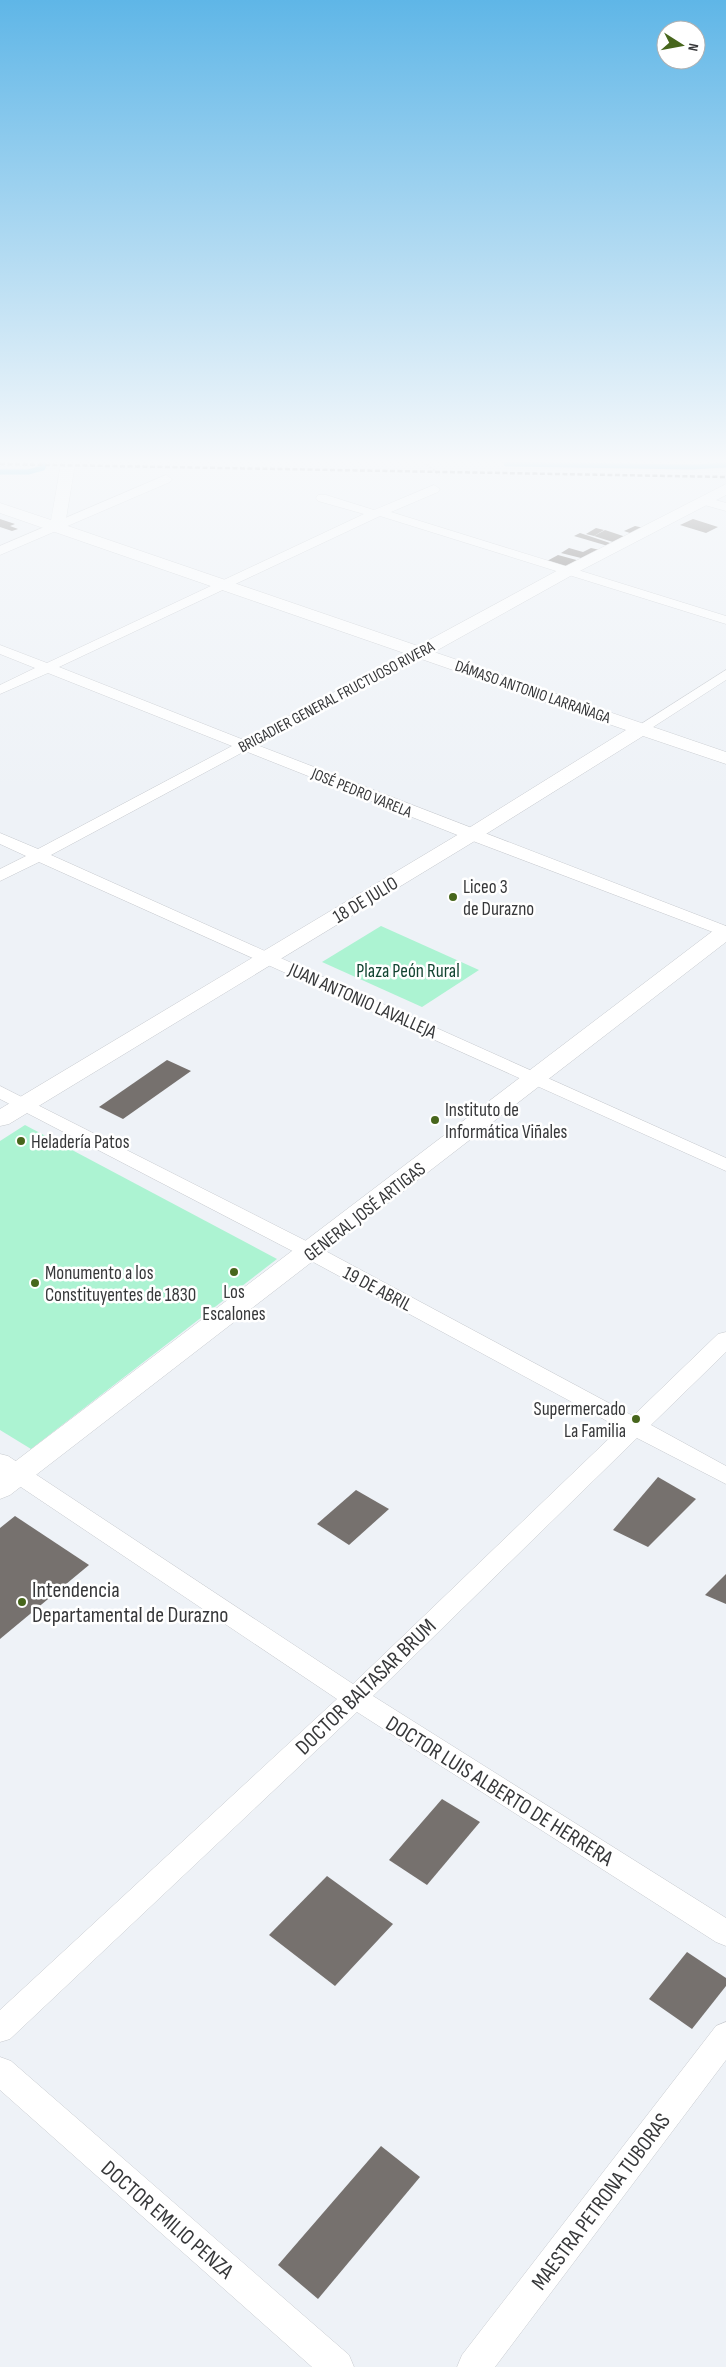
<svg xmlns="http://www.w3.org/2000/svg" width="726" height="2367" font-family="'Sofia Sans Condensed',sans-serif">
  <rect width="100%" height="100%" fill="#eef2f7"/>
  <g fill="#acf3d2">
    <polygon points="381,926 479,970 422,1007 322,962"/>
    <polygon points="25,1125 277,1259 31,1449 0,1430 0,1141"/>
  </g>
  <g fill="none" stroke-linecap="round" stroke-linejoin="round">
    <g stroke="#32bae5" stroke-width="5">
      <polyline points="506,464 693,467 726,465"/>
      <polyline points="0,472 28,472 43,468 44,464"/>
    </g>
  </g>
  <g fill="#76716e">
    <polygon points="0,519 15,524 10,526 18,529 12,531 0,527"/>
    <polygon points="693,519 718,527 706,533 680,525"/>
    <polygon points="635,526 644,528 633,534 624,531"/>
    <polygon points="596,528 604,530 594,536 586,534"/>
    <polygon points="605,530 626,537 616,543 594,536"/>
    <polygon points="580,533 613,544 608,546 574,536"/>
    <polygon points="569,548 583,552 591,548 600,550 585,559 561,553"/>
    <polygon points="558,555 580,561 569,567 547,561"/>
    <polygon points="167,1060 191,1071 123,1119 99,1107"/>
    <polygon points="658,1477 696,1499 648,1547 613,1530"/>
    <polygon points="356,1490 389,1509 349,1545 317,1524"/>
    <polygon points="15,1516 89,1565 0,1639 0,1528"/>
    <polygon points="726,1574 726,1604 705,1595"/>
    <polygon points="442,1799 480,1822 427,1885 389,1860"/>
    <polygon points="327,1876 393,1924 335,1986 269,1935"/>
    <polygon points="687,1952 726,1978 726,1986 692,2029 649,1999"/>
    <polygon points="381,2146 420,2177 318,2299 278,2265"/>
  </g>
  <g fill="none" stroke-linecap="round" stroke-linejoin="round">
    <g stroke="#c6c9ce" stroke-width="1">
      <g id="minor">
        <polygon points="166,475 172,479 170,482 0,555 0,546"/>
        <polygon points="434,485 440,489 438,492 391,512 726,616 726,624 380,516 59,667 244,740 415,649 425,649 427,652 425,655 257,745 726,926 726,937 465,838 245,751 51,855 726,1158 726,1171 39,862 0,881 0,869 26,856 0,844 0,833 38,849 232,746 48,673 0,694 0,685 35,668 0,654 0,645 47,663 364,514 318,501 316,498 318,495 326,495 374,510"/>
        <polygon points="705,497 726,503 726,511 701,504 699,501 701,498"/>
        <polygon points="726,670 726,680 647,731 642,732 635,728"/>
        <polygon points="0,1086 318,1247 633,1416 718,1334 726,1332 726,1352 651,1425 726,1466 726,1484 637,1438 373,1696 726,1918 726,1946 716,1942 357,1712 10,2039 0,2042 0,2010 337,1699 0,1473 0,1454 8,1456 353,1684 620,1428 304,1257 0,1099"/>
        <polygon points="726,2022 726,2060 495,2367 457,2367 462,2355 716,2026"/>
        <polygon points="0,2057 11,2061 349,2355 354,2367 312,2367 0,2090"/>
      </g>
    </g>
    <g stroke="#c6c9ce" stroke-width="1">
      <g id="tertiary">
        <polygon points="61,464 75,464 65,525 418,646 562,568 726,484 726,495 574,574 434,652 726,752 726,764 643,736 478,839 9,1124 0,1126 0,1109 464,831 626,730 0,513 0,503 51,520"/>
        <polygon points="726,926 726,942 10,1495 0,1499 0,1473 718,927"/>
      </g>
    </g>
    <polyline stroke="#a7aaad" stroke-width="2" stroke-dasharray="2 2" stroke-linecap="butt" points="427,464 439,475"/>
    <use href="#minor" fill="#fff" fill-rule="evenodd"/>
    <use href="#tertiary" fill="#fff" fill-rule="evenodd"/>
    <polyline stroke="#595a5d" stroke-width="2.5" stroke-dasharray="5 2.5" stroke-linecap="butt" points="0,464 726,477"/>
  </g>
  <linearGradient id="sky" x2="0" y2="1"><stop stop-color="#5fb6e7"/><stop offset="0.58" stop-color="#f7f9fb"/><stop offset="1" stop-color="#f7f9fb" stop-opacity="0"/></linearGradient>
  <rect width="726" height="795" fill="url(#sky)"/>
  <g fill="#47661c" stroke="#fff" stroke-width="2">
    <circle cx="453" cy="897" r="5"/>
    <circle cx="435" cy="1120" r="5"/>
    <circle cx="21" cy="1141" r="5"/>
    <circle cx="234" cy="1272" r="5"/>
    <circle cx="35" cy="1283" r="5"/>
    <circle cx="636" cy="1419" r="5"/>
    <circle cx="22" cy="1602" r="5"/>
  </g>
  <g text-anchor="middle" stroke-width="5" stroke-linejoin="round" paint-order="stroke">
    <g font-size="16" fill="#37383a" stroke="#fff">
      <text transform="translate(533 691) rotate(19)" y="6">DÁMASO ANTONIO LARRAÑAGA</text>
      <text transform="translate(336 696) rotate(-28)" y="6">BRIGADIER GENERAL FRUCTUOSO RIVERA</text>
      <text transform="translate(362 792) rotate(22)" y="6">JOSÉ PEDRO VARELA</text>
    </g>
    <g font-size="19" fill="#37383a" stroke="#fff" text-anchor="start">
      <text x="463" y="893">Liceo 3<tspan x="463" dy="22">de Durazno</tspan></text>
      <text x="445" y="1116">Instituto de<tspan x="445" dy="22">Informática Viñales</tspan></text>
      <text x="31" y="1148">Heladería Patos</text>
      <text x="45" y="1279">Monumento a los<tspan x="45" dy="22">Constituyentes de 1830</tspan></text>
      <text x="234" y="1298" text-anchor="middle">Los<tspan x="234" dy="22">Escalones</tspan></text>
      <text x="626" y="1415" text-anchor="end">Supermercado<tspan x="626" dy="22">La Familia</tspan></text>
    </g>
    <g font-size="19" fill="#37383a" stroke="#fff">
      <text transform="translate(365 899) rotate(-31)" y="7">18 DE JULIO</text>
      <text transform="translate(363 1000) rotate(24)" y="7">JUAN ANTONIO LAVALLEJA</text>
      <text transform="translate(364 1211) rotate(-38)" y="7">GENERAL JOSÉ ARTIGAS</text>
      <text transform="translate(378 1288) rotate(28)" y="7">19 DE ABRIL</text>
    </g>
    <g font-size="19" fill="#134532" stroke="#fff">
      <text x="408" y="977">Plaza Peón Rural</text>
    </g>
    <g font-size="22" fill="#37383a" stroke="#fff" text-anchor="start">
      <text x="32" y="1597">Intendencia<tspan x="32" dy="25">Departamental de Durazno</tspan></text>
    </g>
    <g font-size="22" fill="#37383a" stroke="#fff">
      <text transform="translate(365 1686) rotate(-44)" y="8">DOCTOR BALTASAR BRUM</text>
      <text transform="translate(500 1790) rotate(32)" y="8">DOCTOR LUIS ALBERTO DE HERRERA</text>
      <text transform="translate(600 2201) rotate(-53)" y="8">MAESTRA PETRONA TUBORAS</text>
      <text transform="translate(168 2219) rotate(41)" y="8">DOCTOR EMILIO PENZA</text>
    </g>
  </g>
  <g transform="translate(681 45) rotate(101)"><circle r="24" fill="#ffffff" stroke="#afafb0"/>
  <path d="M0-4L9 19L0 12L-9 19Z" fill="#47661c"/>
  <text y="-8" font-size="14" font-weight="bold" text-anchor="middle" fill="#37383a">N</text>
  </g>
</svg>
